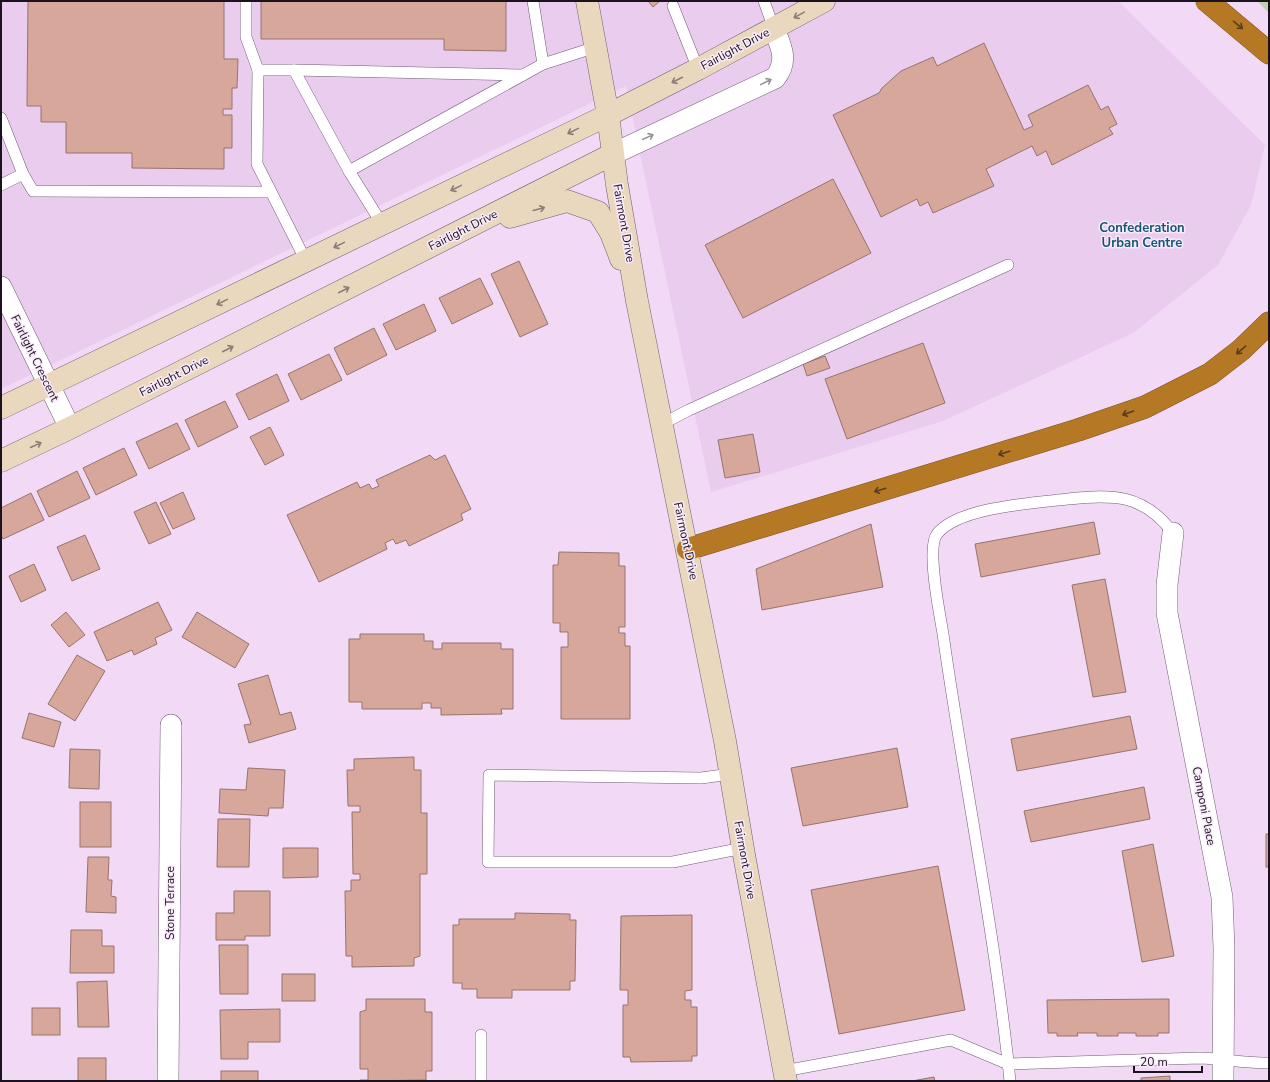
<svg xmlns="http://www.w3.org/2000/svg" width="1270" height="1082" font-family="'Nunito Sans',sans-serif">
  <rect width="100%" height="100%" fill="#f2d9f6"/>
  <polygon fill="#e9ccee" points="1,1 1118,1 1265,145 1251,205 1218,265 1133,333 943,421 711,492 626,86 1,389"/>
  <polygon fill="#bfd2ab" points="1257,1 1269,1 1269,13"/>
  <g fill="#d7a79b" stroke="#97746c">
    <polygon points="28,1 224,1 224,59 238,59 237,88 232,88 232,109 223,109 223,115 232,115 232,148 224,148 224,169 132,168 132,153 66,153 66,122 41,122 41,106 27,106"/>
    <polygon points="261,1 506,1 506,51 444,50 444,39 261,39"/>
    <polygon points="648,1 660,1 653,7"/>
    <polygon points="984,43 1024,130 1033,126 1028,115 1088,85 1101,110 1108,106 1117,124 1109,128 1113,134 1052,165 1046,151 1037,156 1032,146 986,169 994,186 933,213 928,202 920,206 917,199 881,217 833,115 879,93 882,88 901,71 933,57 937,66"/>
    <polygon points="833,179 871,253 743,318 705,245"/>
    <polygon points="519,261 548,324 520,337 491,274"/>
    <polygon points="480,278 493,304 452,324 439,298"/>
    <polygon points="424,304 436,331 396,350 383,324"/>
    <polygon points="374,328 387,355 347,375 334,348"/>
    <polygon points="923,343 945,403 847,439 825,379"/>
    <polygon points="329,354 342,380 301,400 288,374"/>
    <polygon points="825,356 830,368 807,376 803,364"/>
    <polygon points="277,374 289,401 249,420 236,394"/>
    <polygon points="225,401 238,427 198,447 185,420"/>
    <polygon points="177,423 190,449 149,469 136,442"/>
    <polygon points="270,427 284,455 265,465 250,437"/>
    <polygon points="753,434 760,472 725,478 718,440"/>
    <polygon points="124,448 137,475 96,495 83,468"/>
    <polygon points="430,455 435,460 445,455 471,509 461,514 463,520 409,546 406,540 396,544 393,539 385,543 387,549 319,582 287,515 357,482 360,488 369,484 372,489 379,486 376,480"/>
    <polygon points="77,471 90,498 49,517 37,491"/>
    <polygon points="183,492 195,519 173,529 160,503"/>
    <polygon points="31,493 44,520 3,539 1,535 1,508"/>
    <polygon points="156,502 171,534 149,544 134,512"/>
    <polygon points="1094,522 1100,554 981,577 975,544"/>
    <polygon points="871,524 883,587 762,610 756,569"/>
    <polygon points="85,535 100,569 72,581 57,547"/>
    <polygon points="559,552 619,553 619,566 625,566 625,627 619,627 619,633 625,633 625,646 630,646 630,719 561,719 561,647 568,647 568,632 560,632 560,623 553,623 553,565 558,565"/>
    <polygon points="34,564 46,590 21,602 9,576"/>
    <polygon points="1105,579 1126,692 1093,697 1072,585"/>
    <polygon points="158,602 172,630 155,638 157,644 134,655 132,650 107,661 94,632"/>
    <polygon points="66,612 85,635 69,647 51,625"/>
    <polygon points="197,612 249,644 235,668 182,637"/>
    <polygon points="360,634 424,634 424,641 433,641 433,649 442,649 442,643 501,643 501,649 513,649 513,709 501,709 502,714 441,715 441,708 431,708 431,703 422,703 422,709 362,709 362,702 349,702 349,639 360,639"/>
    <polygon points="77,655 105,671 75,721 48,704"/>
    <polygon points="268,675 280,715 291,712 296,729 249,743 244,725 251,724 238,684"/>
    <polygon points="29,713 61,722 54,747 22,738"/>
    <polygon points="1130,716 1137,749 1017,771 1011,739"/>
    <polygon points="897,748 908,807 803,826 791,768"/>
    <polygon points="70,749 100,750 99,789 69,788"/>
    <polygon points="414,757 414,770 421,770 421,813 427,813 427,874 420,874 420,956 414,958 414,966 352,967 352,956 346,956 345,891 351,891 351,880 360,880 360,874 353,874 352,812 360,812 360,806 348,806 347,770 354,770 354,759"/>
    <polygon points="248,768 285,770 283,808 269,808 268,816 219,813 220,789 246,790"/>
    <polygon points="1144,787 1150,819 1031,842 1024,811"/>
    <rect x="80" y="802" width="31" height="45"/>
    <polygon points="218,819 250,819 249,867 217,867"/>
    <rect x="1266" y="834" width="3" height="33"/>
    <polygon points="1153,844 1174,956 1142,962 1122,851"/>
    <polygon points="283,848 318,848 318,877 283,878"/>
    <polygon points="88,857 109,857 108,880 112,880 111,896 116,897 116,913 86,912"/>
    <polygon points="938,866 965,1010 839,1034 811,890"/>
    <polygon points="234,891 270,891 270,936 245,936 245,940 216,940 216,913 234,913"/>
    <polygon points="515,913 570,914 570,920 576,920 575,981 570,981 570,990 512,990 512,998 477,998 477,989 462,989 462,983 453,983 453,925 459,925 459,919 515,919"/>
    <polygon points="692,915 692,990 685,991 685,1000 691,1000 691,1007 697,1007 697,1056 692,1056 692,1061 631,1062 630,1057 623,1057 623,1005 628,1005 628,990 620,990 621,916"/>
    <polygon points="71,930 102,930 102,946 114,946 114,973 70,973"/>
    <polygon points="219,945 248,945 248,994 220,994"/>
    <rect x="282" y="974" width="33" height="27"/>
    <polygon points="107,981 109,1027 78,1027 77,982"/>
    <polygon points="366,999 425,999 425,1012 432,1012 432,1071 426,1071 426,1080 360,1081 360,1080 368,1080 368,1069 360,1069 360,1012 366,1010"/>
    <polygon points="1169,999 1169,1033 1158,1033 1158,1036 1136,1036 1136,1033 1118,1033 1118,1036 1097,1036 1097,1033 1077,1033 1078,1036 1057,1036 1057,1033 1048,1033 1047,1000"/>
    <rect x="32" y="1008" width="28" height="27"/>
    <polygon points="280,1009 280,1042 248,1042 248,1059 221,1059 220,1010"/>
    <rect x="78" y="1058" width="28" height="23"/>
    <rect x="221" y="1071" width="37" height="10"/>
    <polygon points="1170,1076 1170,1081 1141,1081 1141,1078"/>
    <polygon points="934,1077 935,1081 912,1081"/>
  </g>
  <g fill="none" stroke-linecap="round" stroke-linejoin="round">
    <g stroke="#705c74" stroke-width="12">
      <g id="lane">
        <polyline points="246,1 246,37 258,70 294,70"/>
        <polyline points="533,1 543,64 596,47"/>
        <polyline points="764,1 774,29"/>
        <polyline points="673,6 698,69"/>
        <polyline points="258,70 257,164 306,261"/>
        <polyline points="1,118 23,174 33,191 271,192"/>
        <polyline points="349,171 294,70 523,75"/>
        <polyline points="1,185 23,174"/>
        <polyline points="382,224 349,171 543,64"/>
        <polyline points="662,424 689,410 1008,265"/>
        <polyline points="731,774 701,778 489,775 488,862 673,862 743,848"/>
        <path d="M784,1071L951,1040L1008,1064L1200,1058C1223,1059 1246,1063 1269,1063"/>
        <polyline points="481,1081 481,1035"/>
        <path d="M1010,1081C995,931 964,783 943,634C940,615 926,548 937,534C958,507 1034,503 1068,499C1113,494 1144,494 1173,533"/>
      </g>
    </g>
    <g stroke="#705c74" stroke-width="22">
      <g id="street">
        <path d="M613,154L775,78C789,61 781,46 774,29"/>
        <polyline points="1,287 70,428"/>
        <polyline points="1173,533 1167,585 1167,613 1222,897 1224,948 1223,1081"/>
        <polyline points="168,1081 171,725"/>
      </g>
    </g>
    <g stroke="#705c74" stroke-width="23">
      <g id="secondary">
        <polyline points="587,1 608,115 617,185 637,301 725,741 744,855 786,1081"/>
        <polyline points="510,217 567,201 598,212 611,233 621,259"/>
        <polyline points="1,408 608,115 698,69 824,1"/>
        <polyline points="1,461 70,428 613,154"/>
      </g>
    </g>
    <g stroke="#7f5522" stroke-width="23">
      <g id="highway">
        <polyline points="1207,1 1269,53"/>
        <polyline points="688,549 1078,430 1145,407 1210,374 1241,350 1269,323"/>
      </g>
    </g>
    <use href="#lane" stroke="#fff" stroke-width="11"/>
    <use href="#street" stroke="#fff" stroke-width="21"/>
    <use href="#secondary" stroke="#e9d7be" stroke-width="22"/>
    <use href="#highway" stroke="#b57925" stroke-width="22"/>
  </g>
  <defs><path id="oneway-shaft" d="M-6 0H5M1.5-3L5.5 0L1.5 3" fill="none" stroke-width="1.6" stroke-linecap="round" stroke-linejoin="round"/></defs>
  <g stroke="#8c7e75">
    <use href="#oneway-shaft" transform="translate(799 15) rotate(151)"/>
    <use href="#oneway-shaft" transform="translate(677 80) rotate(153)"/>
    <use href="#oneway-shaft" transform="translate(573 131) rotate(154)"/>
    <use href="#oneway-shaft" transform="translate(456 188) rotate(154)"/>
    <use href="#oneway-shaft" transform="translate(539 209) rotate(-15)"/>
    <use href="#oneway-shaft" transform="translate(339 245) rotate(154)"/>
    <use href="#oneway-shaft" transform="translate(344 290) rotate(-27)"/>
    <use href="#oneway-shaft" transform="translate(222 302) rotate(154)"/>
    <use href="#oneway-shaft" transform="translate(228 349) rotate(-27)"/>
    <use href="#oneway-shaft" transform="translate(36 445) rotate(-25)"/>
  </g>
  <g stroke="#583b20">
    <use href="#oneway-shaft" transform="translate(1238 25) rotate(39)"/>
    <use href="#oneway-shaft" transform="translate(1241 350) rotate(139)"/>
    <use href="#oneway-shaft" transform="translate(1128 413) rotate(161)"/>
    <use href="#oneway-shaft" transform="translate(1004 453) rotate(163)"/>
    <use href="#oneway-shaft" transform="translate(880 490) rotate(163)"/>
  </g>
  <g stroke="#989499">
    <use href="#oneway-shaft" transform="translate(766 82) rotate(-26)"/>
    <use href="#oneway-shaft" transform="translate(648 137) rotate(-25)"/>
  </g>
  <g text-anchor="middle" stroke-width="3" stroke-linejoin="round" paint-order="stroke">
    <g font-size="12" fill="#1a121c" stroke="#f9eafc">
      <text transform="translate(735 49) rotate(-28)" y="4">Fairlight Drive</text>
      <text transform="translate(624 223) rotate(80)" y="4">Fairmont Drive</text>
      <text transform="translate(463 230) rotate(-27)" y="4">Fairlight Drive</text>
      <text transform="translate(35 358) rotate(64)" y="4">Fairlight Crescent</text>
      <text transform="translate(174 376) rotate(-27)" y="4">Fairlight Drive</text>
      <text transform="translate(686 541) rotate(78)" y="4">Fairmont Drive</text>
      <text transform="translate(1204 806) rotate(79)" y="4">Camponi Place</text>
      <text transform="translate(745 860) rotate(80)" y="4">Fairmont Drive</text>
      <text transform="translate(170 903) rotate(-90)" y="4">Stone Terrace</text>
    </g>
    <g font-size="13" font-weight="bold" fill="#165775" stroke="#f9eafc">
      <text x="1142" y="232">Confederation<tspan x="1142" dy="15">Urban Centre</tspan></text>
    </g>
  </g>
  <rect width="1270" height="1082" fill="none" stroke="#1a121c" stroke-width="4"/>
  <path d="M1134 1066v6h68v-6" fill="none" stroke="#1a121c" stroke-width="2"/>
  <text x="1140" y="1066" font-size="12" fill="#1a121c" stroke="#f9eafc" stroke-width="3" paint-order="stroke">20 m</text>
</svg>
